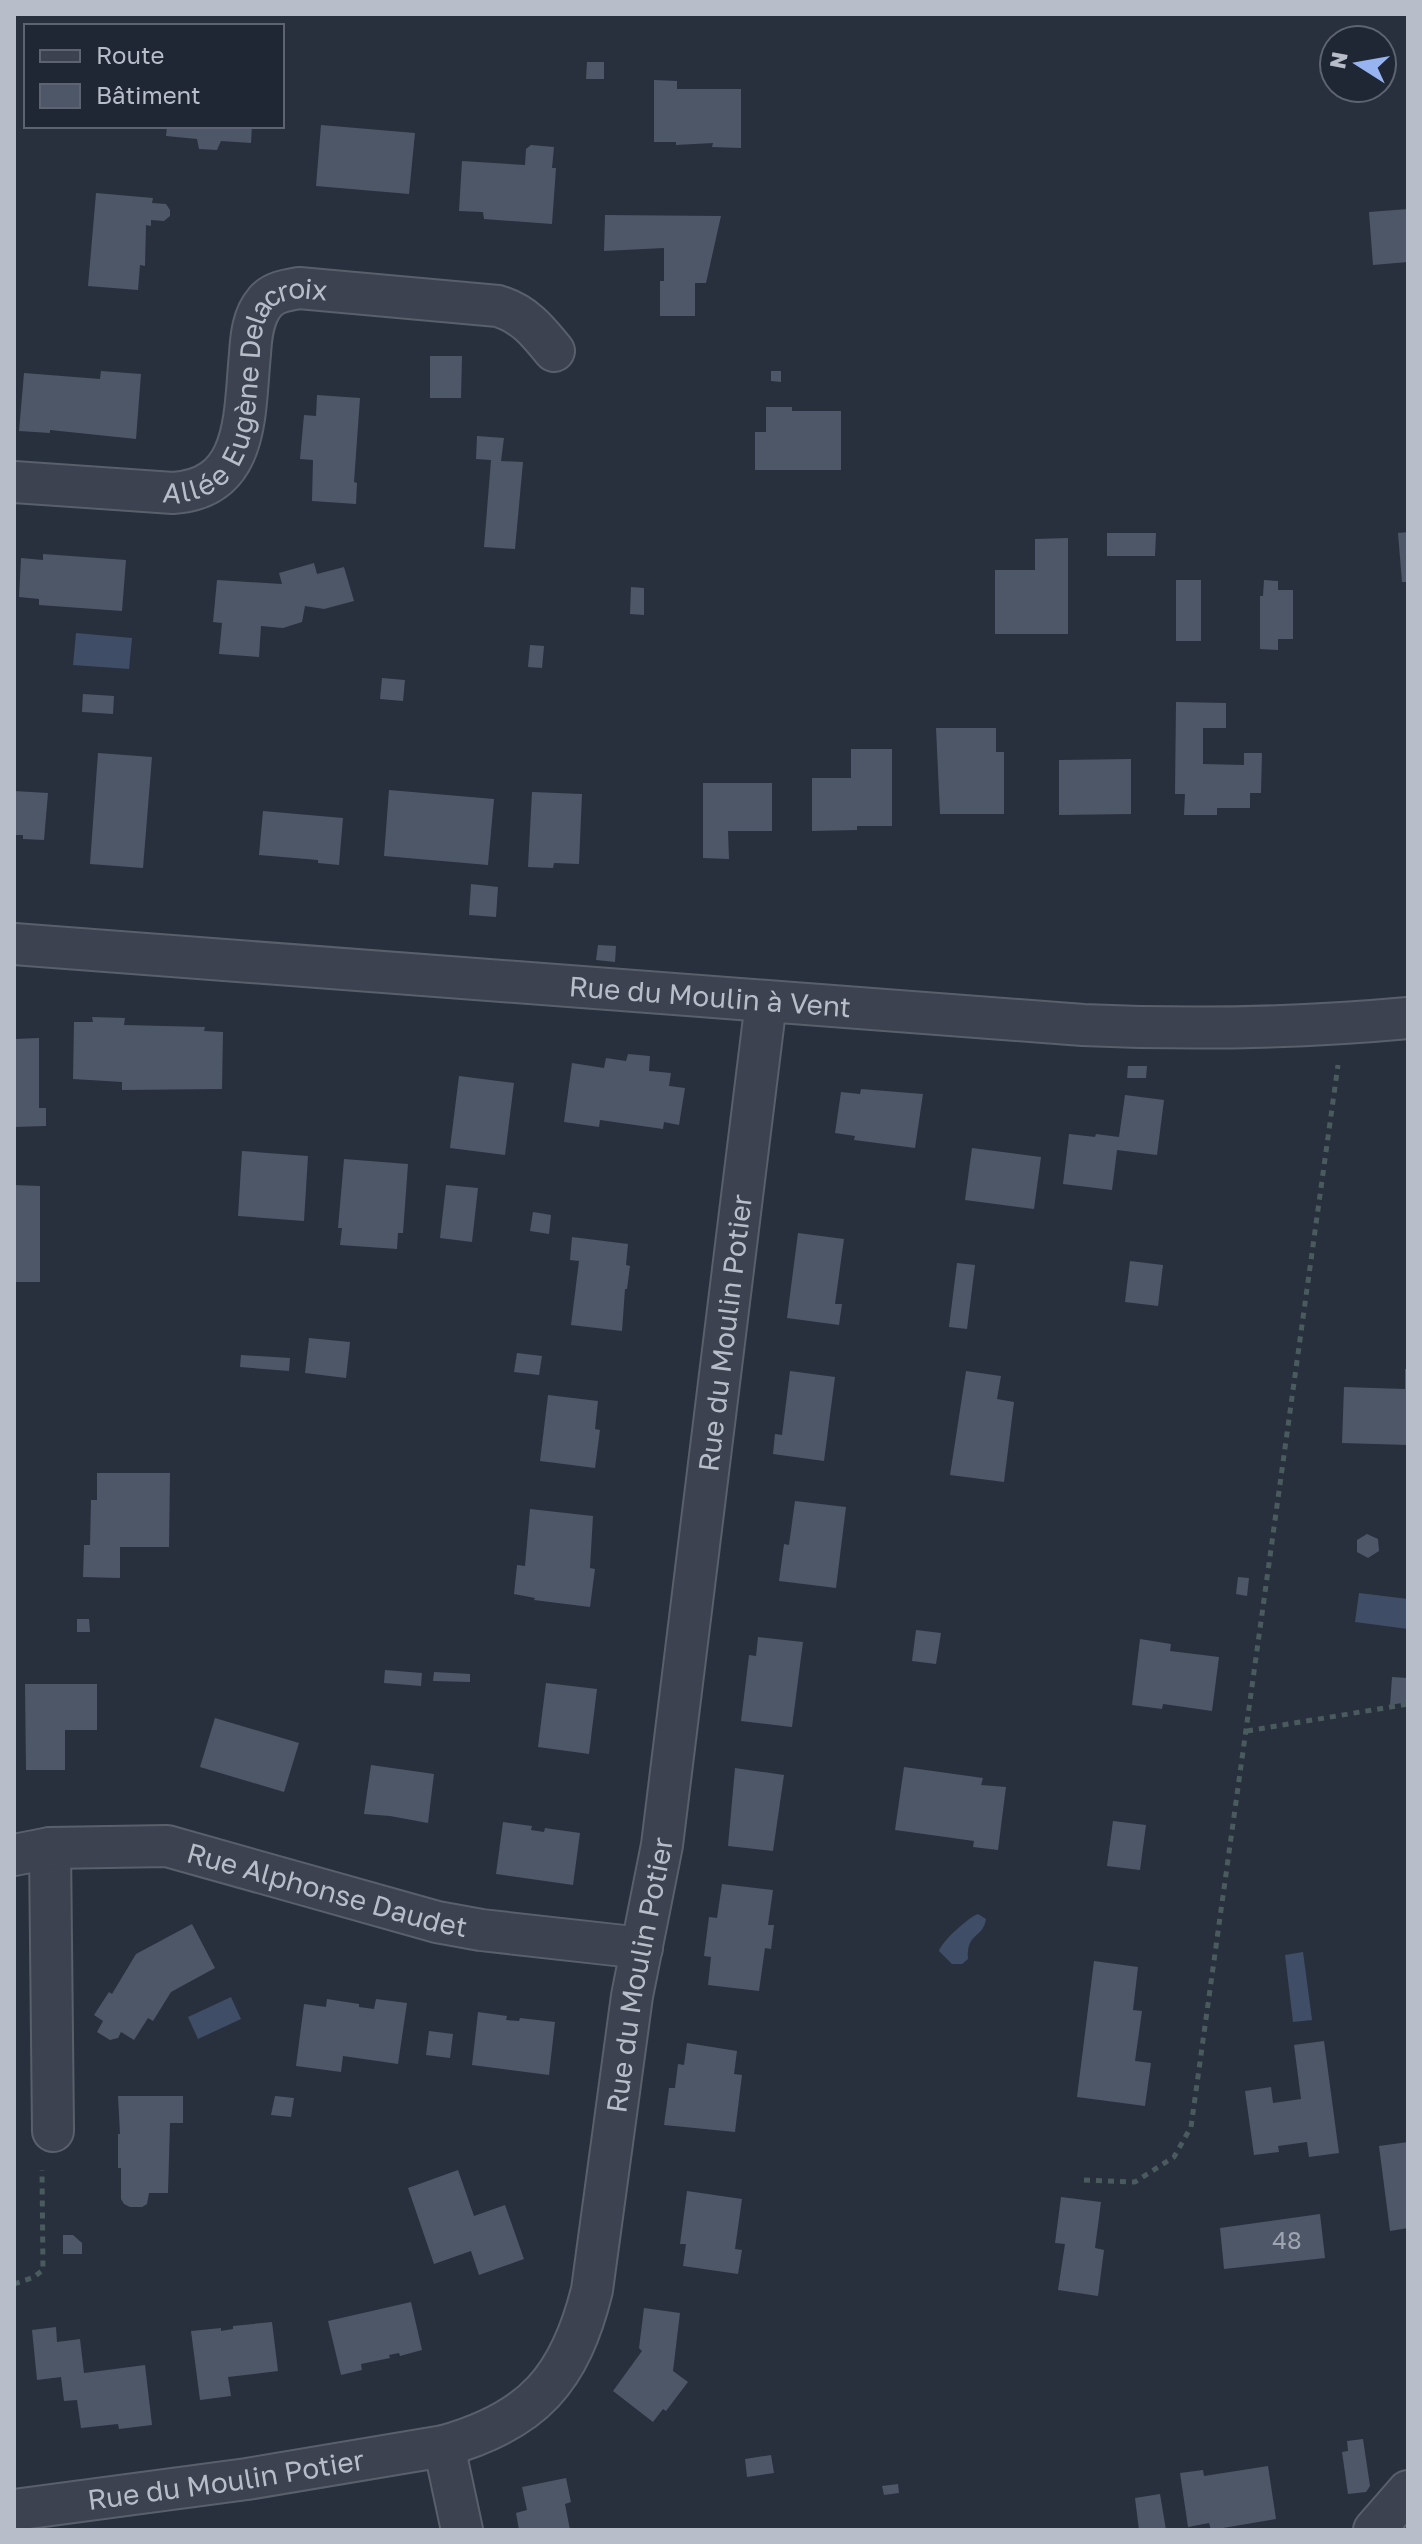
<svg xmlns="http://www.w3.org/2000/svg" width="1422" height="2544" font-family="'Golos Text',sans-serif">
  <rect width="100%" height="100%" fill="#28303e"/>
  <g fill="#3f4d66">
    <polygon points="76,633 132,638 129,669 73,665"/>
    <polygon points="1359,1593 1408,1599 1408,1629 1355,1622"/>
    <path d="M978,1914L986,1919C983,1939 966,1932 968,1959L962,1964H952L939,1951C941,1942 970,1916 978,1914Z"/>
    <polygon points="1303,1952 1312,2020 1293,2022 1285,1955"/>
    <polygon points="231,1997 241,2019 198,2039 188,2017"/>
  </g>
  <g fill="#4e5767">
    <polygon points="587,62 604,62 604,79 586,79"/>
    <polygon points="654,80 677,81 677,89 741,89 741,148 712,147 713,143 676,145 676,142 654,142"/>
    <polygon points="321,125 415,133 409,194 316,186"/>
    <polygon points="167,126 252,126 251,143 221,141 217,150 199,149 197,139 166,136"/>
    <polygon points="531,145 554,147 552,168 556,168 552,224 484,219 483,212 459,211 462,161 525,165 526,149"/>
    <polygon points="96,193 153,198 152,203 166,204 170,210 170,216 164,221 151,220 151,226 146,225 145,266 140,265 138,290 88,286"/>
    <polygon points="1408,209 1408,262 1373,265 1369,212"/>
    <polygon points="605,215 721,216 706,283 695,283 695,316 660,316 660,281 664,281 664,248 604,251"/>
    <polygon points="430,356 462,356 461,398 430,398"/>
    <polygon points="101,371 141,374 136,439 50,430 50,433 19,431 24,373 100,379"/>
    <polygon points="771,371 781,371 781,382 771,381"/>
    <polygon points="317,395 360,398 354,482 357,483 356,504 312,501 313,460 300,459 304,415 316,416"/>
    <polygon points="766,407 792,407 792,411 841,411 841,470 755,470 755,432 766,432"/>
    <polygon points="477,436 504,438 501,461 523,462 515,549 484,547 491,460 476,459"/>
    <polygon points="1408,532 1408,582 1402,582 1398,533"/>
    <polygon points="1107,533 1156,533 1155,556 1107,556"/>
    <polygon points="1068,538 1068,634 995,634 995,570 1035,570 1035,539"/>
    <polygon points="43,554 126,560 122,611 39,605 39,599 19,597 21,558 43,560"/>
    <polygon points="314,563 317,574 344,567 354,601 324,609 305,606 302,622 283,628 261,626 259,657 219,654 222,623 213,622 217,580 282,584 279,573"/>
    <rect x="1176" y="580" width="25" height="61"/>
    <polygon points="1264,580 1278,581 1278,590 1293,590 1293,639 1278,639 1278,650 1260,649 1260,596 1263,596"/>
    <polygon points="631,587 644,588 644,615 630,614"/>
    <polygon points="530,645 544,646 542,668 528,667"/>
    <polygon points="382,678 405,680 403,701 380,699"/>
    <polygon points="83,694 114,696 113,714 82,712"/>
    <polygon points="1176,702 1226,703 1226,728 1203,728 1203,764 1244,765 1244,753 1262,753 1261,793 1250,793 1250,808 1217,808 1217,815 1184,815 1185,794 1175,794"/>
    <polygon points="936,728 996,728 996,752 1004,752 1004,814 940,814"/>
    <polygon points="851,749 892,749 892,826 857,826 857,830 812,831 812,778 851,778"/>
    <polygon points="98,753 152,757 143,868 90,864"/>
    <polygon points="1131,759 1131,814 1059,815 1059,760"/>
    <polygon points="703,783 772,783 772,831 728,831 729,859 703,858"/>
    <polygon points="389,790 494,799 488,865 384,856"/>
    <polygon points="14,791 48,793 44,840 23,839 23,835 14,835"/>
    <polygon points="532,792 582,794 579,864 554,863 553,868 528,867"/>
    <polygon points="263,811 343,818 339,865 318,863 318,860 259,855"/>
    <polygon points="471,884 498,887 496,917 469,915"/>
    <polygon points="598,945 616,946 615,962 596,960"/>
    <polygon points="92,1017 125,1018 124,1025 205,1027 204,1031 223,1032 222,1089 122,1090 122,1082 73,1079 74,1022 93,1022"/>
    <polygon points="39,1038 39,1108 46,1108 46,1126 14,1127 14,1039"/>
    <polygon points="628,1054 650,1056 649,1071 671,1073 669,1086 685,1088 679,1125 664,1122 663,1129 600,1120 599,1127 564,1122 572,1063 604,1068 606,1058 626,1061"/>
    <polygon points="1128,1066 1147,1066 1146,1078 1127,1078"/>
    <polygon points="459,1076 514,1083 505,1155 450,1148"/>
    <polygon points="861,1089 923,1094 915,1148 854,1140 855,1136 835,1133 841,1092 860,1094"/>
    <polygon points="1125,1095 1164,1100 1157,1155 1117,1150 1112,1190 1063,1184 1069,1134 1095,1137 1096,1134 1119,1137"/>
    <polygon points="972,1148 1041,1157 1034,1209 965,1200"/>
    <polygon points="242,1151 308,1156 304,1221 238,1216"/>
    <polygon points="344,1159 408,1164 403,1233 398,1233 397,1249 340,1245 342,1228 338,1228"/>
    <polygon points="14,1185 40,1186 40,1282 14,1282"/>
    <polygon points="446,1185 478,1188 472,1242 440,1238"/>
    <polygon points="533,1212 551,1215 549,1234 530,1231"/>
    <polygon points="798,1233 844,1239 835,1304 842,1304 839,1325 787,1318"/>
    <polygon points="572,1237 628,1244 626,1265 630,1266 627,1289 625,1289 622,1331 571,1325 579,1261 570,1260"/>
    <polygon points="1130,1261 1163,1265 1158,1306 1125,1302"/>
    <polygon points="957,1263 975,1265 967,1329 949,1327"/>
    <polygon points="309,1338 350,1342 346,1378 305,1373"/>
    <polygon points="517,1353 542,1356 539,1375 514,1372"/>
    <polygon points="241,1355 290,1358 289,1371 240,1367"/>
    <polygon points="1405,1369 1408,1369 1408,1445 1342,1443 1344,1387 1405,1389"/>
    <polygon points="790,1371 835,1377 824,1461 773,1454 775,1434 782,1435"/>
    <polygon points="966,1371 1001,1376 997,1399 1014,1402 1004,1482 950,1475"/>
    <polygon points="548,1395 598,1401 595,1429 600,1430 595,1468 540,1461"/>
    <polygon points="97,1473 170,1473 169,1547 120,1547 120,1578 83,1577 84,1545 90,1545 91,1500 97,1500"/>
    <polygon points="795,1501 846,1507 836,1588 779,1581 784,1544 789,1545"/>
    <polygon points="530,1509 593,1516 590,1568 595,1569 590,1607 534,1600 535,1598 514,1594 517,1565 525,1566"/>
    <polygon points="1367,1534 1378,1539 1379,1551 1368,1558 1357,1552 1357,1540"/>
    <polygon points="1238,1577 1249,1578 1247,1596 1236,1594"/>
    <polygon points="77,1619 89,1619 90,1632 77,1632"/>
    <polygon points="916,1630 941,1633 936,1664 912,1661"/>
    <polygon points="758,1637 803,1642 792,1727 741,1721 749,1655 756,1656"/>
    <polygon points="1140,1639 1171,1644 1170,1651 1219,1657 1212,1711 1163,1704 1162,1709 1132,1705"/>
    <polygon points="385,1670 422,1673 421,1686 384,1683"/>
    <polygon points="434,1672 470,1674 470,1682 433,1681"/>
    <polygon points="1392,1677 1408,1678 1408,1702 1390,1705"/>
    <polygon points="546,1683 597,1689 589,1754 538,1747"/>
    <polygon points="25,1684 97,1684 97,1730 65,1730 65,1770 26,1770"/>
    <polygon points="215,1718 299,1743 284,1792 200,1767"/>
    <polygon points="371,1765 434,1774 428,1823 390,1816 364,1814"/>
    <polygon points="904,1767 983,1778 981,1785 1006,1787 998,1850 973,1847 974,1841 895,1830"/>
    <polygon points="735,1768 784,1775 773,1851 728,1846"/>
    <polygon points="1113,1821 1146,1825 1140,1870 1107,1866"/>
    <polygon points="503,1822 532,1826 531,1830 544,1832 545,1828 580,1833 573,1885 496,1874"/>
    <polygon points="722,1884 773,1890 768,1925 774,1925 771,1949 765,1948 759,1991 708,1985 711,1957 704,1956 709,1917 717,1918"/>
    <polygon points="192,1924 215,1968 171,1992 153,2021 148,2018 134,2040 121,2032 118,2038 110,2040 97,2032 103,2021 94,2015 109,1992 112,1994 136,1954"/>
    <polygon points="1094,1961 1138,1967 1133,2010 1142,2011 1135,2061 1151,2063 1145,2106 1077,2097"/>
    <polygon points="327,1999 359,2004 359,2007 374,2009 376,1999 407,2003 398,2064 343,2056 341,2072 296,2066 304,2004 326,2007"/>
    <polygon points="478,2012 507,2016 506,2020 519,2021 520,2018 555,2022 549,2075 472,2065"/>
    <polygon points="429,2031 453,2034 450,2058 426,2055"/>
    <polygon points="1324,2041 1339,2153 1309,2157 1307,2142 1278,2146 1279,2152 1254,2155 1245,2091 1271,2087 1273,2103 1301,2099 1294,2045"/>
    <polygon points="687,2043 737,2051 734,2074 742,2075 735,2132 664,2125 669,2088 675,2088 678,2064 684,2065"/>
    <polygon points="118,2096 183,2096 183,2123 170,2123 168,2193 149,2193 147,2204 142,2207 130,2207 124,2204 121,2199 121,2168 118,2168 118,2134 120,2134"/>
    <polygon points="275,2096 294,2098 291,2117 271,2115"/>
    <polygon points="1408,2142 1408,2228 1390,2231 1379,2146"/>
    <polygon points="458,2170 474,2216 505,2205 524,2259 479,2275 471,2251 434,2264 408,2188"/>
    <polygon points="687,2191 742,2199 735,2249 742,2250 738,2274 683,2266 686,2244 680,2244"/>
    <polygon points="1061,2197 1101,2202 1095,2248 1104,2250 1098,2296 1058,2290 1065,2244 1055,2243"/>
    <polygon points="1320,2214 1325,2258 1224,2269 1220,2228"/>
    <polygon points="63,2235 73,2235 82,2243 82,2254 63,2254"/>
    <polygon points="411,2302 422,2350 400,2356 399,2353 389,2355 390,2358 361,2364 362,2370 341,2375 328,2321"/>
    <polygon points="644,2308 680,2313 673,2371 688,2382 666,2411 663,2409 653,2422 613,2391 642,2351 639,2348"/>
    <polygon points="272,2322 278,2371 228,2377 231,2396 200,2400 191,2331 221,2328 221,2331 233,2329 233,2326"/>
    <polygon points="56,2327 57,2342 80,2339 84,2373 145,2365 152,2425 119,2429 118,2424 81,2428 77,2400 64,2401 61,2377 37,2380 32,2330"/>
    <polygon points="1363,2439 1370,2486 1366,2492 1348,2494 1342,2452 1348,2451 1347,2441"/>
    <polygon points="771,2455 774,2473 747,2477 745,2459"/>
    <polygon points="1268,2466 1276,2519 1211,2530 1209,2523 1188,2527 1180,2473 1203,2470 1204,2476"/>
    <polygon points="566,2478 571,2502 565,2504 570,2530 519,2530 516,2513 527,2510 522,2487"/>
    <polygon points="898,2484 899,2493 884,2495 882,2486"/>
    <polygon points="1160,2494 1166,2530 1139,2530 1135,2498"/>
  </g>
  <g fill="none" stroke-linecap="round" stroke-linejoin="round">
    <g stroke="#59606c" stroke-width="44">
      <g id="minor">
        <path id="s1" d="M14,482L173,493C250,488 244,413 250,354C251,336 253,316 265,302C273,292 287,290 299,288L498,306C524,314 537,330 554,351"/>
        <path id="s2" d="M14,944L1083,1025C1192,1030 1299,1028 1408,1018"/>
        <polyline points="50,1848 53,2131"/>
        <path id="s3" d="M14,1855L50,1848L167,1846L437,1922L481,1930L642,1948"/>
        <polyline points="444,2446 462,2530"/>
        <path id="s4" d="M14,2510L247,2479L444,2446C533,2421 570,2379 592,2290L632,1996L662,1845L766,1002"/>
        <polyline points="1374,2530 1408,2491"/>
      </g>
    </g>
    <g stroke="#4a5b5e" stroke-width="5" stroke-dasharray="6 6" stroke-linecap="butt">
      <polyline points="1247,1731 1408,1704"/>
      <polyline points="1084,2180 1135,2182 1174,2157 1191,2127 1338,1065"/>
      <polyline points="14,2284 34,2277 43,2270 42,2170"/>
    </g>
    <use href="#minor" stroke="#3c424f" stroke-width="40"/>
  </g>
  <g text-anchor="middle" stroke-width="6" stroke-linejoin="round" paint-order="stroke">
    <g font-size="24" fill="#9ea4b0">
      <text x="1287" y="2249">48</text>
    </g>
    <g font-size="28" fill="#b8bec9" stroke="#202734">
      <text dy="10" stroke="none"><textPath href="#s1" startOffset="304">Allée Eugène Delacroix</textPath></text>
      <text dy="10" stroke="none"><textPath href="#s2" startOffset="698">Rue du Moulin à Vent</textPath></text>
      <text dy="10" stroke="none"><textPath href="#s4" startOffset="1630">Rue du Moulin Potier</textPath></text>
      <text dy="10" stroke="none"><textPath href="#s3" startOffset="320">Rue Alphonse Daudet</textPath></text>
      <text dy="10" stroke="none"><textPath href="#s4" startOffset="982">Rue du Moulin Potier</textPath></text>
      <text dy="10" stroke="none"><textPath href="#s4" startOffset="214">Rue du Moulin Potier</textPath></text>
    </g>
  </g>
  <rect width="1422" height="2544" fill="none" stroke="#b8bec9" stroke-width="32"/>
  <rect x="24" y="24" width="260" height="104" fill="#202734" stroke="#5d6370" stroke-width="2"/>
  <rect x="40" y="50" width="40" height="12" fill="#3c424f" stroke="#5d6370" stroke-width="2"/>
  <text x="96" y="64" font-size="24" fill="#b8bec9">Route</text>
  <rect x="40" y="84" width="40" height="24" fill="#4e5767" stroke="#5d6370" stroke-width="2"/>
  <text x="96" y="104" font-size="24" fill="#b8bec9">Bâtiment</text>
  <g transform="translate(1358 64) rotate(281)"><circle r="38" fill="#202734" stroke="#5d6370" stroke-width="2"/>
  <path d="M0-6L14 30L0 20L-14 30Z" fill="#97b4f0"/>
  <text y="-12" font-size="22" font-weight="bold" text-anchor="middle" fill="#b8bec9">N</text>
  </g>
</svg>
